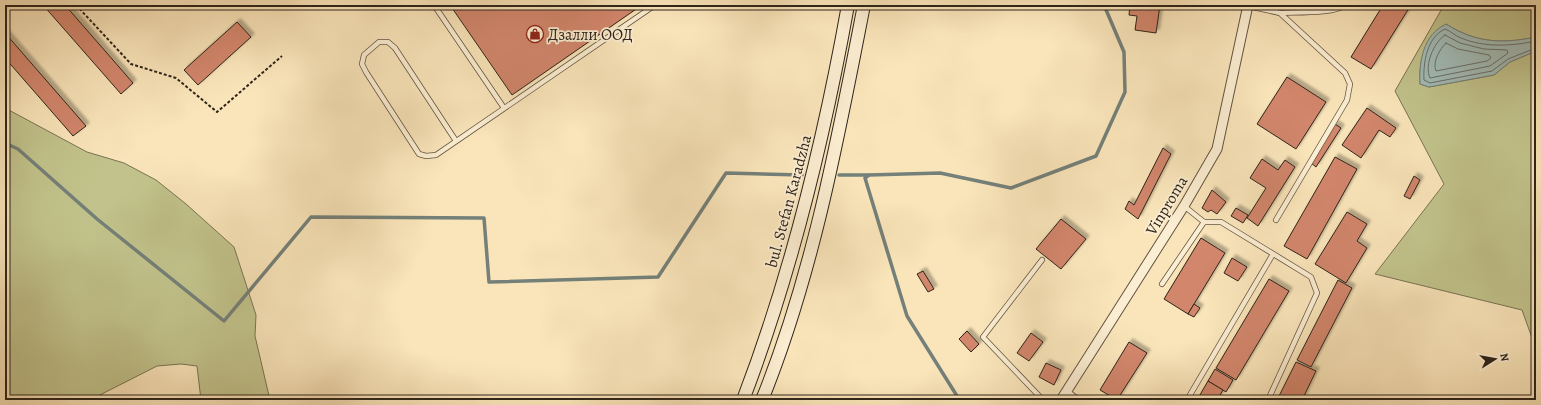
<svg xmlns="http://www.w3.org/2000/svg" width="1541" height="405" font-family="Alegreya,serif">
  <defs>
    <filter id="shadow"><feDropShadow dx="3.5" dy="-3.5" stdDeviation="1" flood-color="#0004"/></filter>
  </defs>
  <rect width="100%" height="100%" fill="#fae5ba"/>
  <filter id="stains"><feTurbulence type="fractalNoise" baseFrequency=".005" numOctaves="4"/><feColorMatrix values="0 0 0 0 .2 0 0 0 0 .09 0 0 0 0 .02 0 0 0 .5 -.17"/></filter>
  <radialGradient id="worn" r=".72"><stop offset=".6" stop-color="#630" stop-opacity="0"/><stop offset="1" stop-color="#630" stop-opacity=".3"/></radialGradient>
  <g fill="#c2c38c" stroke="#787453">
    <path d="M1444,5H1536V37C1502,44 1476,43 1446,24C1425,48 1419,51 1420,84L1429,87L1494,75L1510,62L1536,51V349L1522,310L1375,274L1444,184L1395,91Z"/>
    <polygon points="5,108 87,152 124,163 156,180 186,204 234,247 256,315 255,336 270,400 201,400 197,366 181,364 157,366 90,400 5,400"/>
  </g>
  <path fill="#a2bdb9" stroke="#748079" d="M1446,24C1476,43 1502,44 1536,37V51L1510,62L1494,75L1429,87L1420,84C1419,61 1423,35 1446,24Z"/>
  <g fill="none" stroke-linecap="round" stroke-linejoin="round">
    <g stroke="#68706a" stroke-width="1">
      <path d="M1445,35L1460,43L1484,49L1507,50L1508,53L1490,66L1430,78C1424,65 1434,42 1445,35Z"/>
      <path d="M1536,41C1512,46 1485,48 1461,38C1455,36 1451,31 1445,29C1427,37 1423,63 1424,80L1430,83L1492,71L1508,59L1536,48"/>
      <path d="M1446,43L1458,49L1489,55L1491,58L1487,61L1436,71C1432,62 1440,49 1446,43Z"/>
    </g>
    <g stroke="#748079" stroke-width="3.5">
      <polyline points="5,143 18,149 97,219 224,321 311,217 484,218 489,282 658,277 726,173 802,175"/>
      <polyline points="839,175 868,175"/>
      <polyline points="957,400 957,396 907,316 865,178 869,175 940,173 1011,188 1096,156 1125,92 1124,52 1104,5"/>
    </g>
  </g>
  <g fill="#d2866c" stroke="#2e241a" filter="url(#shadow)">
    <polygon points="43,5 65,5 133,83 121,94"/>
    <polygon points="450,5 642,5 512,95"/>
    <polygon points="1130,5 1160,5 1156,33 1135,30 1137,16 1129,15"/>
    <polygon points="1383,5 1411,5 1371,69 1351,57"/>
    <polygon points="237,22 251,37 198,85 184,70"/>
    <polygon points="5,33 86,126 73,136 5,58"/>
    <polygon points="1287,77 1326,102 1296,149 1257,124"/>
    <polygon points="1367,108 1396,128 1390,137 1379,130 1361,158 1342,145"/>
    <polygon points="1335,124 1341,128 1316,167 1311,163"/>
    <polygon points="1163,148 1171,154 1138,219 1125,209 1129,201 1134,205"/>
    <polygon points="1335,157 1357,169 1307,259 1284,246"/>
    <polygon points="1262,159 1278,170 1285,160 1295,167 1258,226 1247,218 1266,188 1250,178"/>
    <polygon points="1414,176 1420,180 1410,199 1404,196"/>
    <polygon points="1212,190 1226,202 1217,214 1211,210 1208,212 1202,208"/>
    <polygon points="1236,208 1248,215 1243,223 1231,216"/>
    <polygon points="1347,212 1367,224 1357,241 1367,248 1346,283 1315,264"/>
    <polygon points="1061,219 1086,239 1061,269 1036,249"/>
    <polygon points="1201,238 1225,253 1188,314 1164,299"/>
    <polygon points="1232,258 1247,267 1238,281 1224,273"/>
    <polygon points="923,271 934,289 928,292 917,274"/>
    <polygon points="1269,279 1289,291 1236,380 1216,368"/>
    <polygon points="1338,280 1352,288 1311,367 1297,360"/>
    <polygon points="1194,304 1200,308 1194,317 1188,314"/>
    <polygon points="967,331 979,344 971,352 959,339"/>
    <polygon points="1031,333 1043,342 1029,361 1017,353"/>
    <polygon points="1129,342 1147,353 1117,400 1100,390"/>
    <polygon points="1296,362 1316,371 1302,400 1277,400"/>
    <polygon points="1046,363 1061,370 1054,385 1039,377"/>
    <polygon points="1215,369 1233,380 1226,392 1208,381"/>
    <polygon points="1208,381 1223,390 1217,400 1197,400"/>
  </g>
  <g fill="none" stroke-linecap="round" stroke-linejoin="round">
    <g stroke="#615442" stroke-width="6">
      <g id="lane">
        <polyline points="434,5 504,108"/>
        <polyline points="1248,6 1280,13 1345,73 1350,84 1347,100 1276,220"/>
        <path d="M1280,13C1294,12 1335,14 1345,5"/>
        <polyline points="456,141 395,48 388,42 379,42 364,55 362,64 366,72 419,154 426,156 436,155 655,5"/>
        <polyline points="1184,206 1204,222"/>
        <polyline points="1042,260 983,337 1043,400"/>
        <polyline points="1162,284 1204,222 1221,222 1311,277 1317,293 1268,400"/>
        <polyline points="1067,391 1079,400"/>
        <polyline points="1187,400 1273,254"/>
      </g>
    </g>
    <g stroke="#615442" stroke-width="11">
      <polyline id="street" points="1061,400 1184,206 1217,149 1248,5"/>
    </g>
    <g stroke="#2e241a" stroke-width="14">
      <g id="secondary">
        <path d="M743,400C792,272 824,139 848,5"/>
        <path d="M762,400C813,274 838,138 864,5"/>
      </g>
    </g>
    <polyline stroke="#2e241a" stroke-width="2" stroke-dasharray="3 2" stroke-linecap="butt" points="76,5 131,64 176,78 217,112 282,56"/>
    <use href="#lane" stroke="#fceed2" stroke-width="4.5"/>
    <use href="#street" stroke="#fceed2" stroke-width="9"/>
    <use href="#secondary" stroke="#fceed2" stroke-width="12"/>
  </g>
  <defs>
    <g id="shop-ring" transform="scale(0.9)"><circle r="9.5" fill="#fceed2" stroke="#8f2418" stroke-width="1.5"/><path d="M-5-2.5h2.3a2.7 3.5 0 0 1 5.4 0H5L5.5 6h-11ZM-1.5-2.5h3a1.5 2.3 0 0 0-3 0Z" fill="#8f2418"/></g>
  </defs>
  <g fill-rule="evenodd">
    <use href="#shop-ring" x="535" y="34"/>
  </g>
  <g text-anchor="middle" stroke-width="3.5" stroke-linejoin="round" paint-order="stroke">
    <g font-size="16" fill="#2e241a" stroke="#fceed2" text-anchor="start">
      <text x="548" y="40">Дзалли ООД</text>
    </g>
    <g font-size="16" fill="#2e241a" stroke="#fceed2">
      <text transform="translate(788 201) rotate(-75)" y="6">bul. Stefan Karadzha</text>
      <text transform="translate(1166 205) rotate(-59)" y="6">Vinproma</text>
    </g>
  </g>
  <rect width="1541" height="405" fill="none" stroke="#fae5ba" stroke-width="20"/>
  <rect x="6" y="6" width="1529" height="393" fill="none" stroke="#2e241a" stroke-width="2"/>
  <rect x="10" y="10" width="1521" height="385" fill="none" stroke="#2e241a"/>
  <g transform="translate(1495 359) rotate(79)" stroke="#fceed2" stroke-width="3" paint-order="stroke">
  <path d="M0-3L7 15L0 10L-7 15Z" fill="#2e241a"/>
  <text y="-6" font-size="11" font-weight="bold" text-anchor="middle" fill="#2e241a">N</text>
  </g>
  <rect width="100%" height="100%" filter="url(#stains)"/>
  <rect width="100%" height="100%" fill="url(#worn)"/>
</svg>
